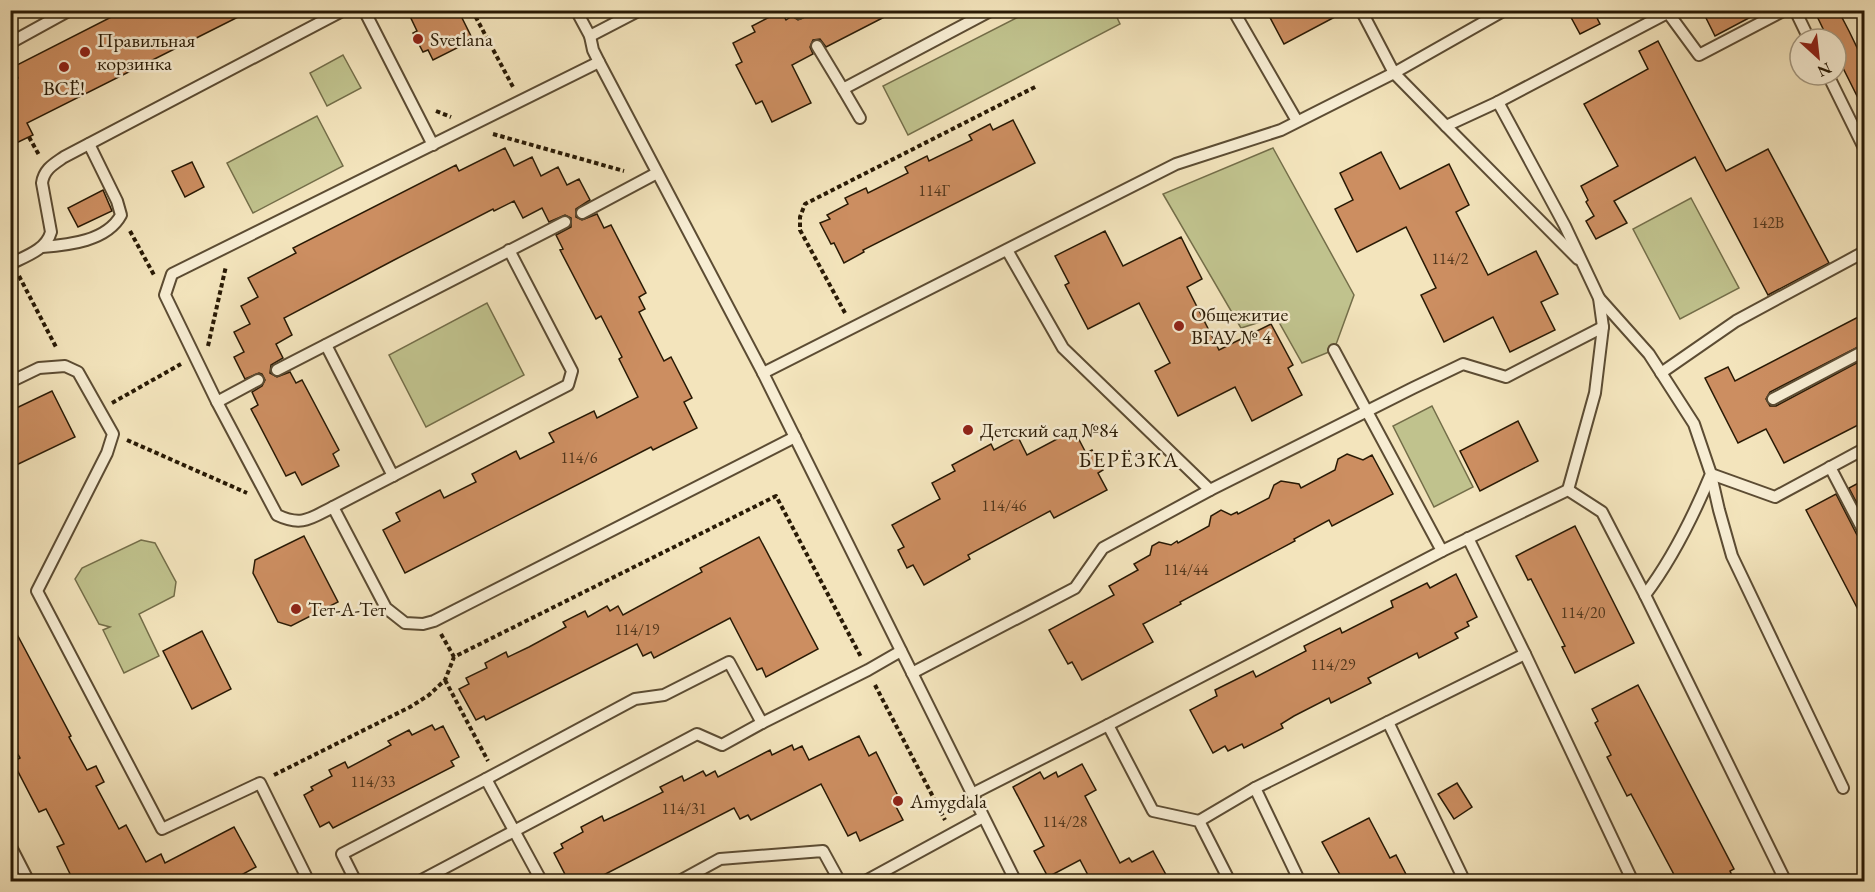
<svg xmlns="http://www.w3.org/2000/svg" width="1875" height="892" font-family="'EB Garamond',serif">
  <rect width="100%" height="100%" fill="#f3e4bc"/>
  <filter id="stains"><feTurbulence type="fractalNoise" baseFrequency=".00333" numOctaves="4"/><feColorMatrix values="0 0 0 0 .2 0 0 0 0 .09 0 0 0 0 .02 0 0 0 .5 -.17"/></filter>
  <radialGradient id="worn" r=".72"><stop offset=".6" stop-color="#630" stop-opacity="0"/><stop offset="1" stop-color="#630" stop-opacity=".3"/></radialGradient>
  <g fill="#c0c28d" stroke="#746e49" stroke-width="1.5">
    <polygon points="1030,11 1114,11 1120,24 908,135 883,86"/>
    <polygon points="343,55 361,88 327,106 310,73"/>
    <polygon points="317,116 343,166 253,213 227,163"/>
    <polygon points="1273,148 1354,295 1334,350 1302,363 1276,317 1241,328 1163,194"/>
    <polygon points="1691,198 1739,288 1680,319 1633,229"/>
    <polygon points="487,303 524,375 426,427 389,355"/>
    <polygon points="1432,406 1473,487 1434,507 1393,426"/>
    <polygon points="141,540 155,543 176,582 174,596 139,614 159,656 124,673 103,630 110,627 99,624 75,579 82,568"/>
  </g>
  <g fill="#cc8e61" stroke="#291a05" stroke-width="1.5">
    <polygon points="125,10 252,10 27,123 33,135 10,146 10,82 18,78 13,67"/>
    <polygon points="407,10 458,10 473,40 433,60 428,50 423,52 413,33 417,31"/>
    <polygon points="806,10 898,10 826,47 820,39 813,40 810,47 813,54 792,65 811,103 772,122 762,101 756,104 736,65 742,62 733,43 755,32 752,26 781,11 786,20 792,16 798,20 805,17"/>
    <polygon points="1266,10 1348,10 1284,44"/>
    <polygon points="1567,10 1593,10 1600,24 1580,34"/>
    <polygon points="1702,10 1764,10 1715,36"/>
    <polygon points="1814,10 1838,10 1849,31 1864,62 1864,110 1836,54 1836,39 1828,39"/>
    <polygon points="1658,41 1726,171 1768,149 1829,263 1768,295 1695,157 1614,201 1627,223 1596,239 1586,221 1594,216 1586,202 1588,200 1581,186 1618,166 1584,104 1648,69 1639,51"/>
    <polygon points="1013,120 1035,163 863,250 864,252 844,263 834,243 831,244 820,223 830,219 827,215 848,204 845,198 866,188 868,193 908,173 905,167 927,156 929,161 972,140 969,135 990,124 993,130"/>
    <polygon points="505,148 514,166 532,157 541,176 558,167 567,185 579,179 590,200 576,209 576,217 582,220 597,214 604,228 611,225 646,293 639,297 645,309 639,312 664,361 671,357 692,398 684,402 697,428 653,450 651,447 405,573 383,530 400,521 396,513 440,490 444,498 476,482 472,474 516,451 520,459 554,442 549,433 594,411 597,418 638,397 619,359 622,357 601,316 596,319 560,250 563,249 556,235 571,227 571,218 565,215 549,222 542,208 523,218 514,201 494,211 493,209 396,259 284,318 292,335 276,344 283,358 271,365 270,373 277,377 290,372 296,383 302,380 339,450 333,454 339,466 302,485 295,472 286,476 251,409 258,405 252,392 262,386 265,380 262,374 259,373 245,379 234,357 244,352 234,332 250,324 241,306 258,297 248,278 296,253 293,248 456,165 459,171"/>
    <polygon points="1381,152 1400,189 1449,164 1469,205 1456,212 1488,275 1536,251 1558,294 1541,302 1555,330 1510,352 1493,317 1444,342 1421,295 1436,288 1406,227 1357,252 1335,209 1353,200 1340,173"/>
    <polygon points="192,162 204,187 185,197 172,171"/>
    <polygon points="103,190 112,211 78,227 68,208"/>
    <polygon points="1105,231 1123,266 1181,237 1202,279 1187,287 1219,350 1271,324 1293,365 1288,368 1302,395 1252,421 1235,387 1178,416 1155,371 1170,363 1139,303 1088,329 1065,285 1069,283 1055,256"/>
    <polygon points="1864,314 1864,344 1770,392 1766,399 1770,406 1776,406 1864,359 1864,422 1784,463 1766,429 1738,443 1705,378 1728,367 1735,381"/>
    <polygon points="52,391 75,437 10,468 10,411"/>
    <polygon points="1518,421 1538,461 1480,491 1460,451"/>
    <polygon points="1074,430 1086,453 1092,450 1103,470 1098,473 1107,490 1054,518 1050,511 968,555 970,559 924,585 913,565 907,568 898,550 904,547 892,525 940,499 932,483 955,471 952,465 991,444 994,450 1018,437 1027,455"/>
    <polygon points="1347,454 1363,460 1372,455 1393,494 1332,526 1329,520 1294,539 1295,541 1180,602 1181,604 1143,624 1153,642 1082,680 1072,662 1068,664 1049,630 1114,595 1109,586 1138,570 1134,564 1150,555 1152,546 1159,542 1171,545 1177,541 1178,543 1209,526 1211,516 1221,510 1231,515 1237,512 1238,514 1269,498 1274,485 1281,481 1299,484 1301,488 1335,470 1338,459"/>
    <polygon points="1864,480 1864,517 1849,488"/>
    <polygon points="1836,494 1857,535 1864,539 1864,621 1806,510"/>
    <polygon points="1575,526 1634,643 1575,673 1562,647 1565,646 1531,579 1528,580 1516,556"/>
    <polygon points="304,536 338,602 291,626 278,622 253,573 255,560"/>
    <polygon points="759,537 818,649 766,677 762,668 757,670 730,618 654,658 651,652 643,656 637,644 486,720 484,716 476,720 459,689 469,684 466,678 487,668 485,663 506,652 508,657 529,647 566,627 563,622 585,611 588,617 607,606 610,611 618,606 623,615 702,572 700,568"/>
    <polygon points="1456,574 1477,617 1467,622 1469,626 1455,633 1458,638 1419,658 1417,653 1368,678 1371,683 1331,703 1329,698 1294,716 1281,724 1283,728 1244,748 1242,744 1228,751 1225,746 1213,753 1190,710 1217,696 1215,690 1253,671 1256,677 1306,651 1304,646 1340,628 1342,633 1393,607 1391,601 1427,583 1430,588"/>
    <polygon points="10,621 71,736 69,737 87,770 96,766 104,782 96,786 119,829 126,825 146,862 161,854 165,863 234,827 256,867 243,874 247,882 110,882 119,877 118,875 105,882 74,882 57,847 64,844 46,809 39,812 13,762 20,758 10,741"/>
    <polygon points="202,631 231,689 192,709 163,651"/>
    <polygon points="1638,685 1734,869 1730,871 1735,882 1678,882 1631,794 1627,796 1607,757 1611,755 1595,723 1598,721 1592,709"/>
    <polygon points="432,725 435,730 443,726 459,757 451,761 454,766 333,828 329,822 320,827 304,795 313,790 311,787 332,776 329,770 345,762 348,768 391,745 388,741 409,730 412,735"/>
    <polygon points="859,736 869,756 876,752 898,796 892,799 903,820 860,841 856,832 848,836 821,784 751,820 748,815 740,819 734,808 590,882 569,882 554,853 563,848 561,844 583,832 581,827 602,816 604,821 625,811 663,792 660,787 682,776 684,781 703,771 706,776 715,771 718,777 770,750 772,755 792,745 794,750 802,746 809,760"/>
    <polygon points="1082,764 1096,790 1085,796 1120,863 1129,858 1132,862 1153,851 1170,882 1085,882 1090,879 1080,860 1048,877 1034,851 1044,846 1013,787 1040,772 1044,779 1056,772 1058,777"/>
    <polygon points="1457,783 1472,807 1454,819 1438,794"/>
    <polygon points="1369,818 1390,858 1396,855 1410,882 1344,882 1322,842"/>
  </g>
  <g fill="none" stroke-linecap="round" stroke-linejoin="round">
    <g stroke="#5c4c33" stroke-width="14">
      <g id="lane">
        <polyline points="364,10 433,145"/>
        <polyline points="576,10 590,36 593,50 599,62 763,373 1016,882"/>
        <polyline points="798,10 799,13"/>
        <polyline points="1233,10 1297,121"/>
        <polyline points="1361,10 1394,73 1446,126 1498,102 1673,10"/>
        <polyline points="1666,10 1699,55 1785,10"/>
        <polyline points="1795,10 1809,39"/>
        <polyline points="590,36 640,10"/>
        <polyline points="10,43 70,10"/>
        <polyline points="817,46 843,89 992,10"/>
        <polyline points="1828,75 1864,148"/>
        <polyline points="843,89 860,118"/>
        <polyline points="1498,102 1565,226 1599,298 1603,327 1595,393 1568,490"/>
        <polyline points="1446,126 1578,259"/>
        <polyline points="582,213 657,173"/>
        <path d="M42,247C69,245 107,241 121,215L117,201L89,144"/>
        <polyline points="509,250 572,371 568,385 333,507 386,608 405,623 423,624 434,621 795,437"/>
        <polyline points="1007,250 1063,348 1210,490 1413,388 1463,364 1506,377 1603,327"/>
        <path d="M10,264C26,256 46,250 51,232L42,183C44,169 54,164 64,157L344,10"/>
        <path d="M1599,298L1649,354L1694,424L1711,474C1693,517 1673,558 1645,595"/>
        <polyline points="326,345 393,476"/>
        <polyline points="277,370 565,222"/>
        <polyline points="763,373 1176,164 1281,130 1394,73 1505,10"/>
        <polyline points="1661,373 1736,321 1864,252"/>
        <polyline points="258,380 217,402 165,295 172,274 599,62"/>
        <polyline points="10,382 39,368 65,366 78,372 113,434 107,453 37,591 162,829 260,783 309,882"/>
        <polyline points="1773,399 1864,351"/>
        <path d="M217,402L277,515C302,527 311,518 333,507"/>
        <polyline points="1830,467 1864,532"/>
        <polyline points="1711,474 1775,497 1864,449"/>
        <polyline points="1711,475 1719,510 1732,556 1843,788"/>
        <polyline points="1468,538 1525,654 1633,882"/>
        <polyline points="1442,551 1568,490 1602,512 1645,595 1786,882"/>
        <polyline points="912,673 1075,588 1103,548 1210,490"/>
        <polyline points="1388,722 1465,882"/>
        <polyline points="1108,725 1153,811 1199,821 1230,882"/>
        <polyline points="486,779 635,699 664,695 729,662 762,723 868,670 901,651"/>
        <polyline points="1255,788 1300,882"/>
        <polyline points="972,794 1108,725 1442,551 1334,350"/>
        <polyline points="1199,821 1255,788 1525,654"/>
        <polyline points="10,845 29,882"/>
        <polyline points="356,882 342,854 486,779 542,882"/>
        <polyline points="418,882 697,734 722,745 762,723"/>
        <polyline points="678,882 720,859 823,851 840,882"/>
        <polyline points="864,882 983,817"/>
      </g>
    </g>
    <g stroke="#291a05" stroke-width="4" stroke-dasharray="4.5 3" stroke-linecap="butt">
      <polyline points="472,10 513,87"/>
      <polyline points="436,111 451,117"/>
      <polyline points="493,134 624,171"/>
      <polyline points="29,137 39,155"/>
      <polyline points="130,231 154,275"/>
      <polyline points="19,276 57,349"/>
      <polyline points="845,313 800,230 800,217 805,204 1037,86"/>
      <polyline points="208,346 226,266"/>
      <polyline points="112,403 181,364"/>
      <polyline points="127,440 247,493"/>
      <polyline points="441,634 454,657"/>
      <polyline points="445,680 488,761"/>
      <polyline points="875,685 945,820"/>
      <polyline points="274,775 410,707 429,695 445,680 454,657 776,496 861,657"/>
    </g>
    <use href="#lane" stroke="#f7edd3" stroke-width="10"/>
  </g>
  <g fill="#8f2418" stroke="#f7edd3" stroke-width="2">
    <circle cx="418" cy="39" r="6"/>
    <circle cx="85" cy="52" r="6"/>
    <circle cx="64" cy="67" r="6"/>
    <circle cx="1179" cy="326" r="6"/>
    <circle cx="968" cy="430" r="6"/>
    <circle cx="296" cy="609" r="6"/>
    <circle cx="898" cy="801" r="6"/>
  </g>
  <g text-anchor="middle" stroke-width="5" stroke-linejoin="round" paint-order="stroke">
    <g font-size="16" fill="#52371c">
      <text x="934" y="196">114Г</text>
      <text x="1768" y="228">142В</text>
      <text x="1450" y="264">114/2</text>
      <text x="579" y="463">114/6</text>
      <text x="1004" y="511">114/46</text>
      <text x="1186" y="575">114/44</text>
      <text x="1583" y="618">114/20</text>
      <text x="637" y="635">114/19</text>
      <text x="1333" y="670">114/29</text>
      <text x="373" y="787">114/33</text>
      <text x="684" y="814">114/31</text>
      <text x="1065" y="827">114/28</text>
    </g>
    <g font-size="20" fill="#291a05" stroke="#f7edd3" text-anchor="start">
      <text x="430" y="46">Svetlana</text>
      <text x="97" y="47">Правильная<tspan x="97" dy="23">корзинка</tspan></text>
      <text x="64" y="95" text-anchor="middle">ВСЁ!</text>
      <text x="1191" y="321">Общежитие<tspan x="1191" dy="23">ВГАУ № 4</tspan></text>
      <text x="980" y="437">Детский сад №84</text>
      <text x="308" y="616">Тет-А-Тет</text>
      <text x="910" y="808">Amygdala</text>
    </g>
    <g font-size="22" letter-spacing="1.5" fill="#291a05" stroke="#f7edd3">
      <text x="1129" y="467">БЕРЁЗКА</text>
    </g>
  </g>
  <rect width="1875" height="892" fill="none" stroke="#f3e4bc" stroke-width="36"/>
  <rect x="12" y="12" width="1851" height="868" fill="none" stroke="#291a05" stroke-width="3"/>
  <rect x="18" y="18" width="1839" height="856" fill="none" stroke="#291a05" stroke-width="1.5"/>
  <g transform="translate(1818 57) rotate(153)"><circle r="28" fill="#f7edd3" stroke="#a59981" stroke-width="1.5"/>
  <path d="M0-4.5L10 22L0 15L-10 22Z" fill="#8f2418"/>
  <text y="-9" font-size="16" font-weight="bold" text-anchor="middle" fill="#291a05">N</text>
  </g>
  <rect width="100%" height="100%" filter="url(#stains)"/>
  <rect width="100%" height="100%" fill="url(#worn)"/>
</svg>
